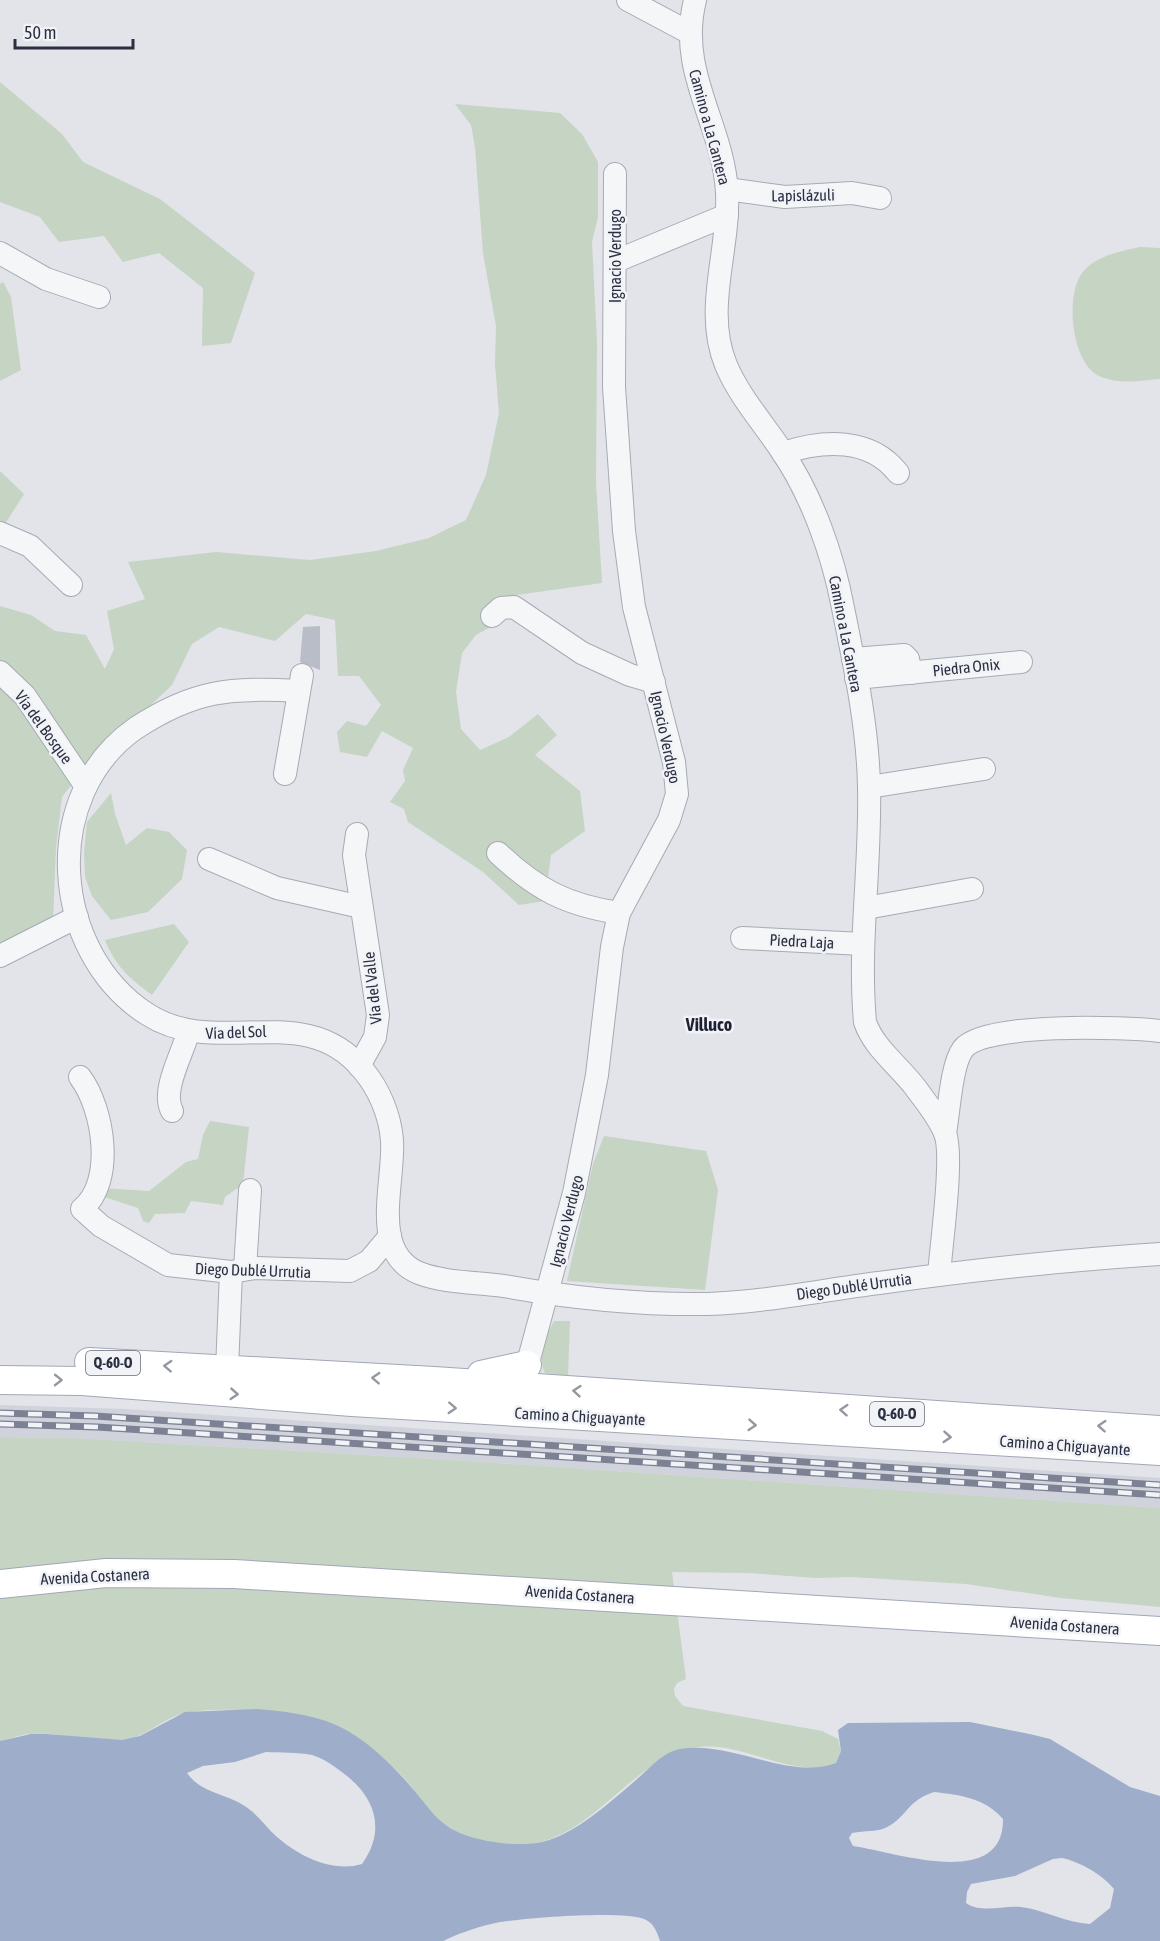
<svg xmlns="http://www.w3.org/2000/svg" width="1160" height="1941" font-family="'Asap Condensed',sans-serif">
  <rect width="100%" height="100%" fill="#e2e4ea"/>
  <polygon fill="#d0d3dc" points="0,1405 126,1409 1160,1478 1160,1508 466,1461 73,1438 0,1437"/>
  <g fill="#c5d4c3">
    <polygon points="0,82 62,134 83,162 160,199 255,273 231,343 202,346 203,288 159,253 123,262 104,236 59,242 40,217 0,202"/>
    <polygon points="455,104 560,113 582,134 598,162 598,217 592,242 597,342 596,483 602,583 517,595 505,619 476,635 462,653 456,692 461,729 480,750 509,737 538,714 557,735 535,755 580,791 585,831 551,855 545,901 519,905 483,872 408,822 404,809 390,802 405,781 403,770 413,748 382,731 367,757 340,752 337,732 347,721 366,726 381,705 359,676 338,676 335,620 306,614 275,641 219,627 192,644 172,685 151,705 110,735 62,797 56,848 53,920 0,945 0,606 31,615 55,631 86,635 105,669 114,649 107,611 145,599 128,562 216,552 310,560 376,551 429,538 466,520 486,475 499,413 495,364 496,326 483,253 475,147 471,125"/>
    <path d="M1140,247L1160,248V379C1140,381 1120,384 1101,377C1071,365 1065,296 1082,273C1094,256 1122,251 1140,247Z"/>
    <polygon points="3,282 11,297 21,370 0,381 0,284"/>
    <polygon points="0,471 24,494 0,532"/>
    <polygon points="111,793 115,814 126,845 147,828 169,832 187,850 182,879 148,912 111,920 92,896 85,877 84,852 87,822"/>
    <path d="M174,924L189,942L152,995C130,979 115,966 105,940Z"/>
    <polygon points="210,1121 249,1127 243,1184 225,1197 223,1205 191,1201 185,1213 155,1214 149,1223 143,1221 138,1208 101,1196 101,1188 149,1191 186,1162 198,1159 203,1135"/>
    <polygon points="604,1136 706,1151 718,1190 705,1290 567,1281 593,1164"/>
    <path d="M554,1321H570L568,1376L545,1373C537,1354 545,1339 554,1321Z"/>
    <path d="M0,1437L73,1438L466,1461L1160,1508V1607L1061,1598L966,1584L851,1577L815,1578L749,1573L672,1572L686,1679L677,1683L674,1689L675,1696L683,1706L822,1731L838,1739L841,1751L836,1763C791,1780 746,1742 700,1747C630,1754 591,1849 512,1845C491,1844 458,1836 442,1822C428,1811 418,1794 406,1780C386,1759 363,1739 337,1726C311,1712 206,1704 178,1715C159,1722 145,1737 124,1740C94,1744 62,1732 31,1734C21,1734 10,1739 0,1741Z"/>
  </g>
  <path fill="#9eadc9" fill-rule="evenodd" d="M256,1709C281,1711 312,1714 336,1725C365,1738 392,1764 412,1788C422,1799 431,1813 442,1822C463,1841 515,1848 542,1842C576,1834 610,1802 636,1780C649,1769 663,1752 680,1749C731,1740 790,1781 836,1763L841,1751L838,1730L848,1723L970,1722L1034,1735L1050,1739L1130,1787L1160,1796V1941H660C657,1932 654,1923 644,1919C623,1910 515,1918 491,1924C475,1928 457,1934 443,1941H0V1741L31,1734H46L122,1740L140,1736L185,1712ZM266,1752C281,1753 297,1752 312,1755C325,1759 337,1768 347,1776C377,1800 385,1832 362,1864C332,1873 299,1856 277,1837C265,1826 257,1813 243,1805C224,1793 201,1793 187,1773L203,1766L235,1762ZM934,1792C960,1795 985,1798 1003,1819C1004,1891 895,1852 853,1846L849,1838L852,1833C865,1830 877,1833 889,1826C908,1815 907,1801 934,1792ZM1062,1858C1080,1862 1102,1874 1114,1889L1110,1908L1090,1924C1066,1923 1045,1910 1021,1907C1003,1905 982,1914 966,1903L967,1892L971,1884L1015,1876L1053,1859Z"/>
  <polygon fill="#b9bdc7" points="320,626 320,670 300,662 303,627"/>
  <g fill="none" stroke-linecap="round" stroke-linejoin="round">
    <g stroke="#a7aab4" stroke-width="24">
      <g id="minor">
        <polyline points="628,0 690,33"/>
        <path d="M695,0C677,72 723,124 727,192C730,250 703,309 726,365C739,396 763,423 781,450C812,495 833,555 843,608C855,667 868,728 869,787C871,866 858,944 865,1022C874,1048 898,1065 915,1087C925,1101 938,1116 945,1133C954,1156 941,1245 939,1275"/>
        <polyline points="727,189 785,197 852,193 880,198"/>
        <polyline points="0,253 46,279 99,297"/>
        <polyline points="616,261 727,215"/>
        <path d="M783,453C823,440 870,437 898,473"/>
        <polyline points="0,533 30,546 71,585"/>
        <polyline points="492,616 501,608 514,607 582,653 630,675 654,682"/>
        <polyline points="853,659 904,655 908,659 911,673"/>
        <polyline points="0,672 25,696 85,785"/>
        <polyline points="856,678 1021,662"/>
        <path d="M299,691C231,687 194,690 136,728C39,795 51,952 147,1014C218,1060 304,998 363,1070C379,1089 390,1115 392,1140C395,1181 369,1253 419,1273C445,1283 476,1282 504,1286C571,1298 640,1305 708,1304C765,1302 823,1290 879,1283C973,1270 1065,1260 1160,1254"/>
        <polyline points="285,774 302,675"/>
        <polyline points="869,787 984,769"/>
        <polyline points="357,834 354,855 378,1015 375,1037 359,1066"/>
        <path d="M498,853C537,890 567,905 619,913"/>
        <polyline points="209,859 277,888 361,907"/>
        <polyline points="866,908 972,889"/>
        <polyline points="742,938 863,944"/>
        <polyline points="0,956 77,917"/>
        <path d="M80,1077C104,1109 115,1182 82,1209L101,1226L168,1265L231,1272L255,1268L350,1271L369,1261L390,1236"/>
        <path d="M172,1111C161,1091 182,1055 188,1033"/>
        <path d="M945,1133C949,1112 951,1065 963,1049C983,1022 1125,1027 1160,1031"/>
        <polyline points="245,1269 250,1190"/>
        <polyline points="227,1369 231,1272"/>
        <polyline points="523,1381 574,1193 597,1075 612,947 619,913 669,820 677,794 674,762 634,607 624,531 614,387 615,174"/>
      </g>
    </g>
    <g stroke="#a2a7b6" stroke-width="30">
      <g id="major">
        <polyline points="89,1362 434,1381 1160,1430"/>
        <polyline points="481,1375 527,1365"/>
        <polyline points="0,1380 82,1381 352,1402 1160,1451"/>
        <polyline points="0,1584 106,1573 234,1574 1160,1631"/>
      </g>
    </g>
    <use href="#minor" stroke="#f5f6f8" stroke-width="22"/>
    <use href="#major" stroke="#fff" stroke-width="28"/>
    <g stroke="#7c8193" stroke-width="7">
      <g id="rail">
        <polyline points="0,1413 95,1416 1160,1485"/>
        <polyline points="0,1424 97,1427 1160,1495"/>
      </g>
    </g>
    <use href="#rail" stroke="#f2f3f7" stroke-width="4.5" stroke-dasharray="14" stroke-linecap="butt"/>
  </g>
  <defs><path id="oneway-chevron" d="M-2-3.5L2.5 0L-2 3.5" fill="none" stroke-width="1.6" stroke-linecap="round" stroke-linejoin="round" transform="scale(1.5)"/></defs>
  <g stroke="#9498a0">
    <use href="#oneway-chevron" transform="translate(168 1366) rotate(-177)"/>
    <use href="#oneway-chevron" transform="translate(376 1378) rotate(-177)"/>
    <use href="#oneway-chevron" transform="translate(58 1380) rotate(1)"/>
    <use href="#oneway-chevron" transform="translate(577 1391) rotate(-175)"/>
    <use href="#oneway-chevron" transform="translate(234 1394) rotate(4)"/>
    <use href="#oneway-chevron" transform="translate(452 1408) rotate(3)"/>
    <use href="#oneway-chevron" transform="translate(844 1410) rotate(-176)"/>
    <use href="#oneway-chevron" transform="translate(752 1425) rotate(4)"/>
    <use href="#oneway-chevron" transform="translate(1102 1426) rotate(-176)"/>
    <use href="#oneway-chevron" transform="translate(947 1437) rotate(4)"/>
  </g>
  <g text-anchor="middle" stroke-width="5" stroke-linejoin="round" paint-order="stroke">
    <g fill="#f2f3f7" stroke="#666a78" stroke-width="1.5">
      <rect x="86" y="1351" width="54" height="24" rx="4.5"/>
      <rect x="870" y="1402" width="54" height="24" rx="4.5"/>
    </g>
    <g font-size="15" font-weight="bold" fill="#2a3042">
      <text x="113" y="1368">Q-60-O</text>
      <text x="897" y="1419">Q-60-O</text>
    </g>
    <g font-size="16" fill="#2a3042" stroke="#f2f3f7">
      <text transform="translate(710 127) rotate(75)" y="6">Camino a La Cantera</text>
      <text transform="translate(803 195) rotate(-1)" y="6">Lapislázuli</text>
      <text transform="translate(615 256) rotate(-90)" y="6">Ignacio Verdugo</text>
      <text transform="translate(846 634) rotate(79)" y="6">Camino a La Cantera</text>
      <text transform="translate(966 667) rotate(-6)" y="6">Piedra Onix</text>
      <text transform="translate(44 727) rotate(54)" y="6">Vía del Bosque</text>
      <text transform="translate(666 737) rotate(78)" y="6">Ignacio Verdugo</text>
      <text transform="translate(802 941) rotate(3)" y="6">Piedra Laja</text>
      <text transform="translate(372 988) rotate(-96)" y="6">Vía del Valle</text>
      <text transform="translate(236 1032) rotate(-2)" y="6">Vía del Sol</text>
      <text transform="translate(566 1221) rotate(-76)" y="6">Ignacio Verdugo</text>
      <text transform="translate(253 1270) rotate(2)" y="6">Diego Dublé Urrutia</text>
      <text transform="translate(854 1286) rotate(-8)" y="6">Diego Dublé Urrutia</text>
      <text transform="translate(580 1416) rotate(3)" y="6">Camino a Chiguayante</text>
      <text transform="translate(1065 1445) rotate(4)" y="6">Camino a Chiguayante</text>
      <text transform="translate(95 1576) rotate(-3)" y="6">Avenida Costanera</text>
      <text transform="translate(580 1594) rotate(4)" y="6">Avenida Costanera</text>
      <text transform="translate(1065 1625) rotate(4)" y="6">Avenida Costanera</text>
    </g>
    <g font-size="18" font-weight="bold" fill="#1d2133" stroke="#f2f3f7">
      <text x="709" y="1031">Villuco</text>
    </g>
  </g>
  <path d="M15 39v9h118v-9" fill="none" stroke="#2a3042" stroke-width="3"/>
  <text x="24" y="39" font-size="18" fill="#2a3042" stroke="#f2f3f7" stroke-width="4.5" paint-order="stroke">50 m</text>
</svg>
